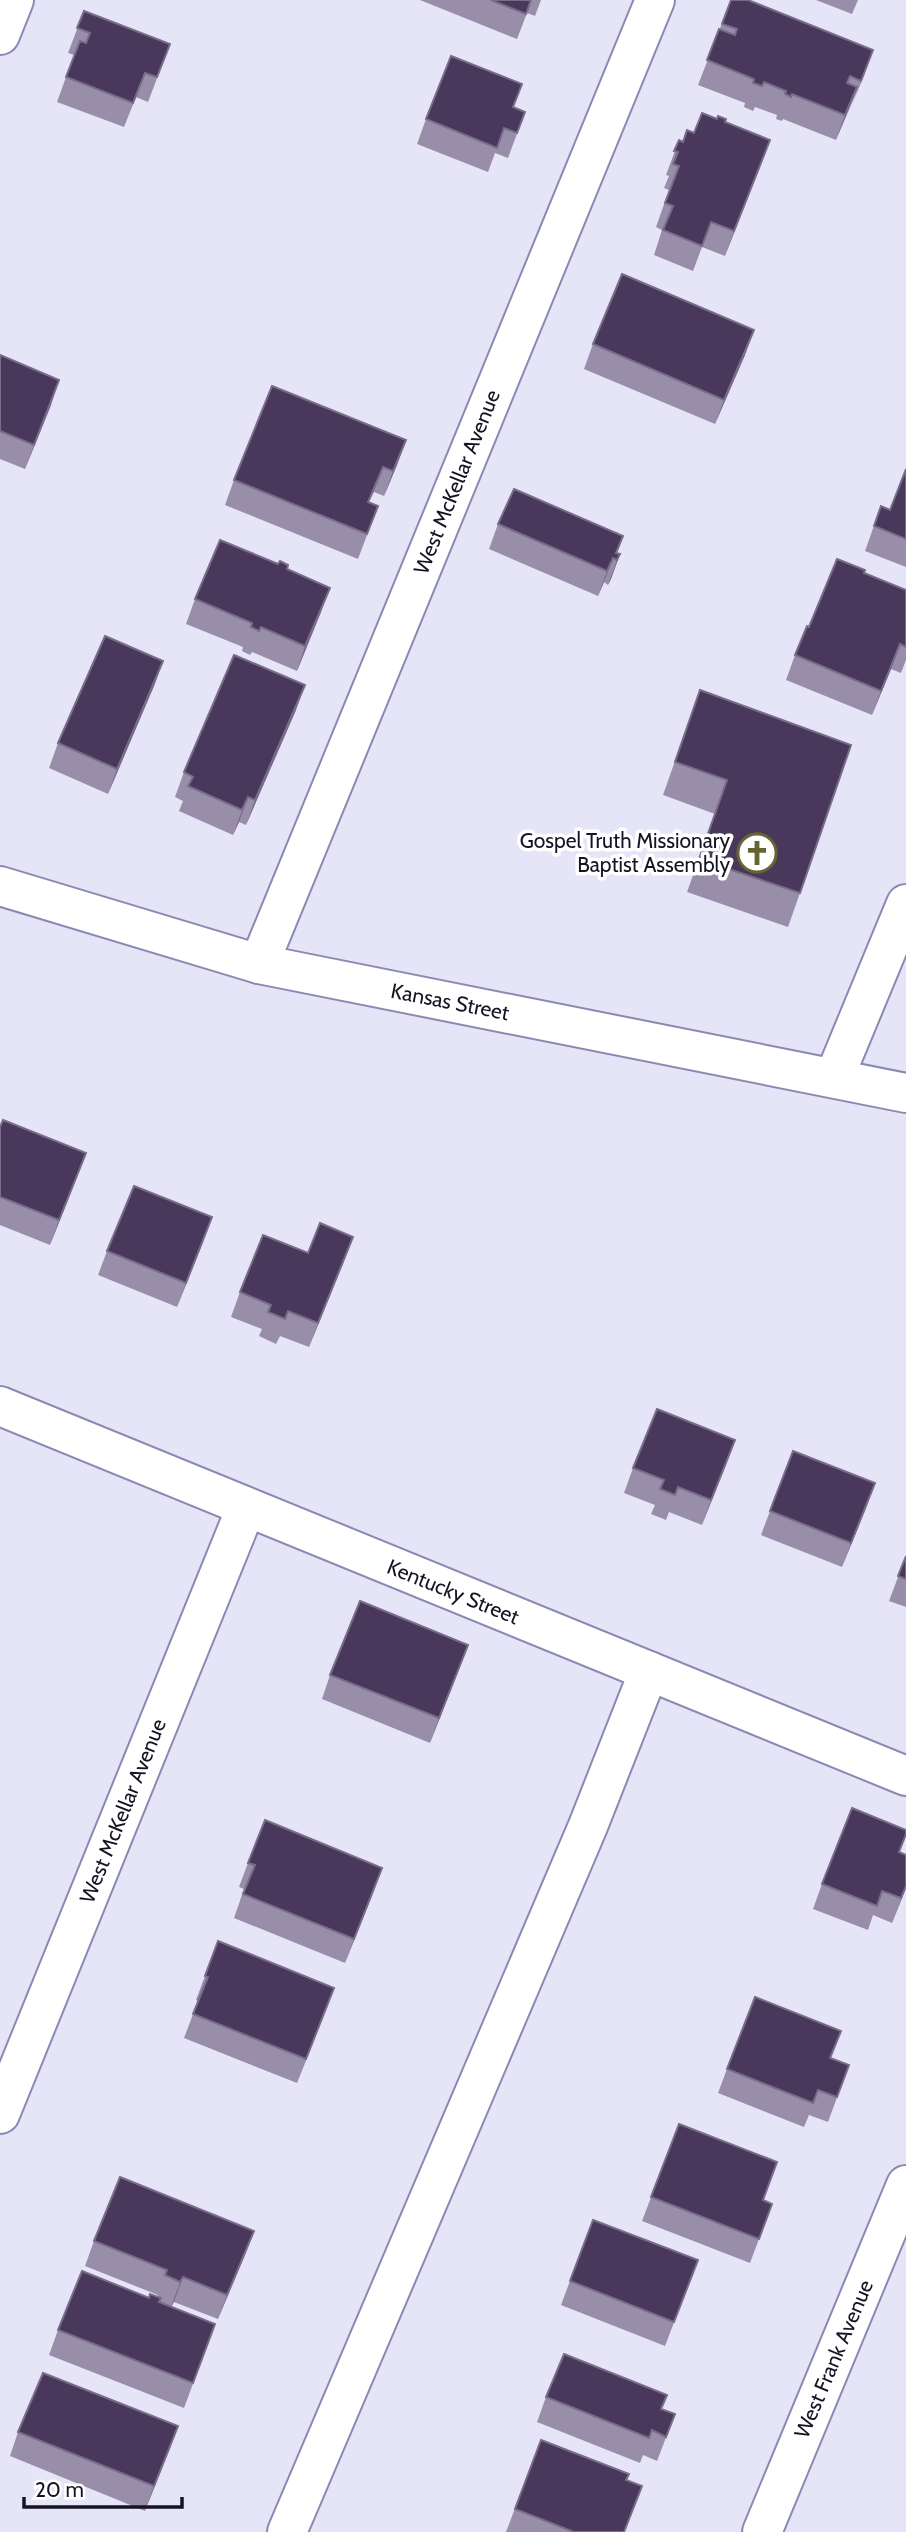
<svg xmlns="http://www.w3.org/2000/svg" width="906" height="2532" font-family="Cabin,sans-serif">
  <rect width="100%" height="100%" fill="#e6e5f8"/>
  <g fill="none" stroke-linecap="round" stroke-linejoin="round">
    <g stroke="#8b89b3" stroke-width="42">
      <g id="minor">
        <polyline points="0,35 14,0"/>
        <polyline points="0,886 259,964 906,1093"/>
        <polyline points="259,964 655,0"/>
        <polyline points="834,1078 906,904"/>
        <polyline points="0,1406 906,1776"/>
        <polyline points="0,2114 246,1508"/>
        <polyline points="287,2532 588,1826 649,1671"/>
        <polyline points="762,2532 906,2185"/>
      </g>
    </g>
    <use href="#minor" stroke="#fff" stroke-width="38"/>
  </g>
  <g fill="#988eaa">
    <polygon points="420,0 541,0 535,16 527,13 517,39"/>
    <polygon points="731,0 864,75 836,140 783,119 782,121 776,119 777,115 755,107 753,111 744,107 745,103 698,85"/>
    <polygon points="816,0 858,0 852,14"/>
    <polygon points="84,11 170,44 148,102 136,97 124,127 57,102 74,55 68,53"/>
    <polygon points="514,107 525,112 508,158 495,153 488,172 417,144 426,119"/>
    <polygon points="725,122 761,164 725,256 702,247 693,271 654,255 662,230 656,227 669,190 664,188 669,176 666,175 679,140 683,142 694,133"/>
    <polygon points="593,344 745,355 715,424 584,369"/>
    <polygon points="0,355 51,405 25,469 0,459"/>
    <polygon points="397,465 384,496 374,492 369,502 378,506 358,559 225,505 234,480"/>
    <polygon points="906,469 906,567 865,551 881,506 890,510"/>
    <polygon points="498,524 620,554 611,579 608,585 604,582 598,596 489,549"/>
    <polygon points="287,569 321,612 297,671 252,652 250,655 242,651 243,647 186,624 195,599"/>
    <polygon points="864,573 906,590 906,660 901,673 891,669 872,715 786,680 795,655 809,627"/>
    <polygon points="163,661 154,686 108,794 49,768 58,743"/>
    <polygon points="700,690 800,893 788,927 687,892 715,814 663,795"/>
    <polygon points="296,710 246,825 239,822 233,835 179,811 183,801 175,797 184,772"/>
    <polygon points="0,1127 77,1177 50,1245 0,1225"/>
    <polygon points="203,1242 177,1307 98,1275 107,1251"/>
    <polygon points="308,1253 344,1261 309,1347 280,1336 276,1344 259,1336 262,1329 231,1317 240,1292"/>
    <polygon points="735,1440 702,1525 669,1512 666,1520 651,1514 655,1505 624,1493 633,1468"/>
    <polygon points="866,1508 842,1567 761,1535 770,1511"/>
    <polygon points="906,1556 906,1607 889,1601"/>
    <polygon points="459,1669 430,1743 322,1699 330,1675"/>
    <polygon points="900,1852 906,1888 892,1923 873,1915 868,1930 813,1909 822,1884"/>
    <polygon points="248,1863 373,1893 345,1963 234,1918 244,1889 239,1887"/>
    <polygon points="218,1941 334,1988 297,2083 184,2038 198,2001 196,2000"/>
    <polygon points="831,2058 849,2065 828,2122 809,2115 804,2127 718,2093 727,2069"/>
    <polygon points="679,2124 763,2201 772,2204 750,2263 642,2221"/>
    <polygon points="593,2220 698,2260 665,2346 561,2305"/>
    <polygon points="254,2231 218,2319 174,2302 171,2307 160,2302 159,2302 215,2324 184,2408 49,2355 58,2330 149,2298 157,2297 158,2295 85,2266 94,2241"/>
    <polygon points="546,2397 662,2409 675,2414 657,2461 643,2455 640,2463 537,2422"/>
    <polygon points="178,2426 145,2511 10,2456 18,2432"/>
    <polygon points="541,2440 626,2480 625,2532 506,2532"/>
  </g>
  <g fill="#786c8a">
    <polygon points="873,50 864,75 852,105 861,81"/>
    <polygon points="857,87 848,111 836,140 845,115"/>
    <polygon points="770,140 761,164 725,256 734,231"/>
    <polygon points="754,330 745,355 715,424 724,400"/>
    <polygon points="59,380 51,405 25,469 34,445"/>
    <polygon points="406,440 397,465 384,496 393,471"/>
    <polygon points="620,554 611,579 608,585 617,560"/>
    <polygon points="613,558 604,582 598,596 607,571"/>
    <polygon points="330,588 321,612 297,671 305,646"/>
    <polygon points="900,644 891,669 872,715 881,691"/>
    <polygon points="163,661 154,686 108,794 117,769"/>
    <polygon points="305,685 296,710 246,825 255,800"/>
    <polygon points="248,797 239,822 233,835 242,810"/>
    <polygon points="86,1153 77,1177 50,1245 59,1220"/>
    <polygon points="212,1217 203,1242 177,1307 186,1283"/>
    <polygon points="353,1237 344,1261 309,1347 318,1323"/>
    <polygon points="735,1440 726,1465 702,1525 711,1500"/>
    <polygon points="875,1483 866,1508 842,1567 851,1543"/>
    <polygon points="468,1645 459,1669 430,1743 439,1718"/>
    <polygon points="382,1868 373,1893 345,1963 354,1939"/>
    <polygon points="906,1886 906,1888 892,1923"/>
    <polygon points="334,1988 325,2012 297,2083 306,2059"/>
    <polygon points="254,2231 245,2255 218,2319 227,2295"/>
    <polygon points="183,2277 174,2302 171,2307 180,2282"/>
    <polygon points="178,2426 169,2451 145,2511 154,2486"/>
  </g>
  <g fill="#49385b" stroke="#786c8a" stroke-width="2">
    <polygon points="491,0 531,0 526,14"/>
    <polygon points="731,0 748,0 873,50 861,81 850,76 847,83 857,87 845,115 792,94 791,97 785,94 786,91 764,82 762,86 753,83 754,79 707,60 719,29 735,35 737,29 722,24"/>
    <polygon points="84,11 170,44 157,77 145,73 133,103 66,77 80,41 86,43 90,33 77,28"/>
    <polygon points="451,56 522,84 513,107 525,112 517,133 504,128 497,148 426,119"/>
    <polygon points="702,113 717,119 718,116 726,119 725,122 770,140 734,231 711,222 702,246 663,230 673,206 665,203 679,166 673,164 678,152 674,151 679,140 683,142 687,130 694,133"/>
    <polygon points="622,274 754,330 724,400 593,344"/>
    <polygon points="0,355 59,380 34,445 0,431"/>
    <polygon points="272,386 406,440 393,471 383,467 368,502 378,506 367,534 234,480"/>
    <polygon points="906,469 906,539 874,526 881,506 890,510"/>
    <polygon points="514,489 623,536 616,553 620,554 617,560 613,558 607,571 498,524"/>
    <polygon points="220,540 278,564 280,561 288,565 287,569 330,588 305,646 261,627 259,631 251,627 252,623 195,599"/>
    <polygon points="837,559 865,570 864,573 906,590 906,647 900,644 881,691 795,655 807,626 809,627"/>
    <polygon points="105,636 163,661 117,769 58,743"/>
    <polygon points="234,655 305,685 255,800 248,797 242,810 188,786 193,777 184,772"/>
    <polygon points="700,690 851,745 800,893 699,859 727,780 675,762"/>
    <polygon points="3,1120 86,1153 59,1220 0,1197 0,1127"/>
    <polygon points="134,1186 212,1217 186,1283 107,1251"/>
    <polygon points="320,1223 353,1237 318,1323 288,1311 285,1319 268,1312 271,1305 240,1292 263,1235 308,1253"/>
    <polygon points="657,1409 735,1440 711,1500 678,1487 675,1495 660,1489 664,1480 633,1468"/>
    <polygon points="793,1451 875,1483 851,1543 770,1511"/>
    <polygon points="906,1556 906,1579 898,1576"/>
    <polygon points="360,1601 468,1645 439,1718 330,1675"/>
    <polygon points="852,1808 906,1830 906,1834 899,1852 906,1855 906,1886 901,1898 882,1891 877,1906 822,1884"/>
    <polygon points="265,1820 382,1868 354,1939 243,1894 255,1865 248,1863"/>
    <polygon points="218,1941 334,1988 306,2059 193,2014 208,1977 205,1976"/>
    <polygon points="755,1997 841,2031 830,2058 849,2065 837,2097 818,2090 813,2103 727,2069"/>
    <polygon points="679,2124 777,2162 763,2200 772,2204 759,2239 651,2197"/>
    <polygon points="120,2177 254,2231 227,2295 183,2277 180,2282 165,2275 167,2270 94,2241"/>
    <polygon points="593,2220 698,2260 674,2322 570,2281"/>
    <polygon points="82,2271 149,2298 150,2294 161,2298 159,2302 215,2324 193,2383 58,2330"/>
    <polygon points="564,2354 667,2395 661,2409 675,2414 666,2437 652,2430 649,2438 546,2397"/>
    <polygon points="43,2373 178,2426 154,2486 18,2432"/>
    <polygon points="541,2440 629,2474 626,2480 642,2486 624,2532 574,2532 515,2509"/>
  </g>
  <defs>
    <g id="church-ring" transform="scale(2.0125)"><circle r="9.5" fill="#fff" stroke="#666431" stroke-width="1.5"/><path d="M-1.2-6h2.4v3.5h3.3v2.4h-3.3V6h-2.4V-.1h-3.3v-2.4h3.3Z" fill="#666431"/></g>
  </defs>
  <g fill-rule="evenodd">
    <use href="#church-ring" x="757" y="853"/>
  </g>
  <g text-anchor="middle" stroke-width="7" stroke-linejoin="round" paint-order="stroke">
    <g font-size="21" fill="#151424" stroke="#fff">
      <text transform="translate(457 482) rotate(-68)" y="7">West McKellar Avenue</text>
      <text transform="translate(450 1002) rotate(11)" y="7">Kansas Street</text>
      <text transform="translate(453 1592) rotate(22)" y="7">Kentucky Street</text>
      <text transform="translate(123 1811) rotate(-68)" y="7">West McKellar Avenue</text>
      <text transform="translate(834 2359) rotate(-67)" y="7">West Frank Avenue</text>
    </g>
    <g font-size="21" fill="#151424" stroke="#fff" text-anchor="end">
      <text x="730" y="848">Gospel Truth Missionary<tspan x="730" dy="24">Baptist Assembly</tspan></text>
    </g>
  </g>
  <path d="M24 2497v10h158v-10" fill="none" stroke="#151424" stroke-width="3.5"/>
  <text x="35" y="2497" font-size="21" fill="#151424" stroke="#ffffff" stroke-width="5" paint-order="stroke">20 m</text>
</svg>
